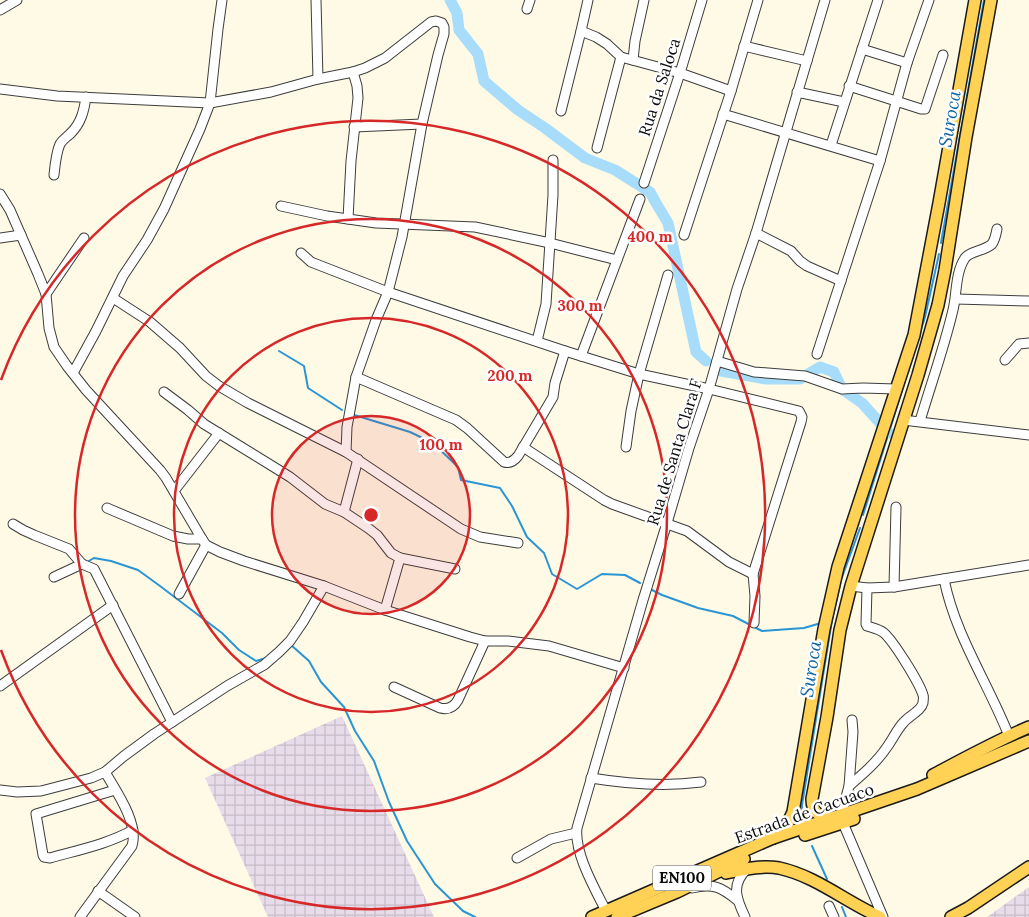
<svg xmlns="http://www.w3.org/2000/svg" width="1029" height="917" font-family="Lora,serif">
  <defs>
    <pattern id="industrial-grid" width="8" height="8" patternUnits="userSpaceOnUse" patternTransform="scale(1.25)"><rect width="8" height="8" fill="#e8dcea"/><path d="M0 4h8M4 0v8" fill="none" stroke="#c6bbc7"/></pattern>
  </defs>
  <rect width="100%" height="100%" fill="#fffae6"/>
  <g fill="url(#industrial-grid)">
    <polygon points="342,716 434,917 268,917 205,778"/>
    <polygon points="1029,887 1029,917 987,917"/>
  </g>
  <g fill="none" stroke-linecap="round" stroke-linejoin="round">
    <g stroke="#2a95d5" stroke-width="2">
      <polyline points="941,243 984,0"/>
      <polyline points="279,351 304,366 308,388 342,410"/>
      <polyline points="351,414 410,432 433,443 458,467 461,480 500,488 512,506 527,537 544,553 552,574 577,589 602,574 625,575 640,583"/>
      <polyline points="863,515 925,317 939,254"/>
      <polyline points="87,562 94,558 111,561 138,570 160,586 222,633 239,650 256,661 266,658"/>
      <polyline points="650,589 662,595 698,608 733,616 762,631 804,628 821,623"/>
      <polyline points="291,645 309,661 321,682 344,707 355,731 374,761 389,802 407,841 435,884 463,911 475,917"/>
      <polyline points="802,818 802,805 832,620 841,580 860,528"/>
      <polyline points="812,846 827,879"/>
      <polyline points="842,907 846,917"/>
    </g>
    <g stroke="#a7ddfa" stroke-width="11">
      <polyline points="450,0 457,13 459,30 478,54 484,81 518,110 545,128 585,158 615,170 650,192 656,203 668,223 696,352 706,361"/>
      <polyline points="721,371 766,379 800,379 820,367 834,372 842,389 862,403 889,433"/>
    </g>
    <g stroke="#3d3d3d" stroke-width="11">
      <g id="minor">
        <polyline points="316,0 318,79"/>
        <polyline points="527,9 530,0"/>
        <polyline points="0,10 17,0"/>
        <polyline points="581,31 596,37 607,44 621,57 680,73 731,91"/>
        <polyline points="744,46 807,61"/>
        <polyline points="862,49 907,63"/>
        <polyline points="633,60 635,41 644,0"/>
        <polyline points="849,86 921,109 925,109 943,55"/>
        <polyline points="0,89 57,96 210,103 271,92 318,79 353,72 365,68 385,58 431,22 436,21 442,23 444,27 444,34 438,55 422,124 402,237 388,292 376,320 356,377 347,427 346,452"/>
        <polyline points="797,92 844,102"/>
        <polyline points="561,111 581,31 588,0"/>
        <polyline points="723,114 880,161"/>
        <polyline points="354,127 422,124"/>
        <polyline points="831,145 878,0"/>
        <polyline points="597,148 621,57"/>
        <path d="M54,175C55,165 56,153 60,144C63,139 67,137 71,133C81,123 84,111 86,97"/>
        <polyline points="644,183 680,73 702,0"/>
        <polyline points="0,194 10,210 38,274 46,294 49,328 54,347 67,366 86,390 160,470 166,478 202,539 206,545 220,552 244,561 324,586 385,610 470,637 485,641 508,641 549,646 624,668"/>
        <polyline points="281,206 327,216 376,223 475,227 550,243 617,260"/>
        <polyline points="348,219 351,161 358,98 357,86 353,72"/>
        <polyline points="756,233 791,251 800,261 807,266 841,281"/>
        <polyline points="684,235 731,91 758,0"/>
        <polyline points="0,238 21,235"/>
        <polyline points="301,253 311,262 388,292 565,351 639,374 709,389 799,411 802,417 801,422 753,574 755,596 754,623"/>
        <polyline points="46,294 84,238"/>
        <polyline points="113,298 150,322 180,348 206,376 219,386 248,403 346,452 461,529 480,537 518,543"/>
        <polyline points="956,299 1029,301"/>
        <polyline points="537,341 546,304 553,195 553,160"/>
        <polyline points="817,354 880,161 907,63 929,0"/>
        <polyline points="581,356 640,199"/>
        <polyline points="1005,360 1019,344 1029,343"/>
        <polyline points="717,361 754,372 805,376 842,389 863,388 896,389"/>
        <polyline points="73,373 96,331 123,276 147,240 164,209 200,129 210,103 218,29 222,0"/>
        <path d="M356,377L456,420L467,428L504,462C510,464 514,461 518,456L553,397L555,383L565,351"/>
        <polyline points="164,392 188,410 204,424 290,477 325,504 344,512 368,528 377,535 391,553 400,558 385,610"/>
        <polyline points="903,420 1029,435"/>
        <path d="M920,421C931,384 944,348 953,310C957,294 955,273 965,258C970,251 985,251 992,244C995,240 996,234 997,229"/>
        <polyline points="523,447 604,500 612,504 687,531 729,562 753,574"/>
        <polyline points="626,447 631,411 639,374 668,275"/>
        <polyline points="174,491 219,433"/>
        <polyline points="107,508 173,536 188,539 202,539"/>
        <polyline points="344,512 358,459"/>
        <polyline points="13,524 23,530 34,535 69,549 82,564 94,569 172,722"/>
        <polyline points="400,558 455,569"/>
        <polyline points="54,577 82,564"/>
        <path d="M944,579C955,635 988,683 1009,736"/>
        <polyline points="851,586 867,588 894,587 1029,565"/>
        <polyline points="894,587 896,507"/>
        <polyline points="179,594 206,545"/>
        <polyline points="0,686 113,605"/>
        <path d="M394,687L440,708C448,710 454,707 458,700L485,641"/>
        <path d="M591,778C628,784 664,787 701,782"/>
        <path d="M849,786C863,774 877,762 887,747C893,739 897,729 904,722C910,715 921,711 923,703C923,700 924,697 923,695C919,682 894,642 884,633C879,629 873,628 867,626L866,624L867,588"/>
        <polyline points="0,790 17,792 41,791 91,778 105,772 124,756 154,734 227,686 264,665 279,652 290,641 303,622 324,586"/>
        <path d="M115,790L36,814L43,855L44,857L50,858C78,850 108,844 133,830"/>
        <polyline points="841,816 849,786 853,732 852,720"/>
        <polyline points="843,823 883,917"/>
        <polyline points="517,858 551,839 576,833"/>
        <path d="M692,888C713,883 721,887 737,900"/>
        <polyline points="98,891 135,917"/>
        <polyline points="829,906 834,917"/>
        <path d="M606,911C595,889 574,853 577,828L643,600L667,523L689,448L709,389L737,289L756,233L825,0"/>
        <path d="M80,917L132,846C139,823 116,791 105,772"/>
        <path d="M745,917C737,900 730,885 747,869"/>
      </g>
    </g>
    <g stroke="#1b1b1b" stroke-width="14">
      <g id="major">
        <path d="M933,775C965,758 996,741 1029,727"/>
        <path d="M831,818C818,817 812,812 812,799L827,717L840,630L851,586L918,375L938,305L945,270L966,137L991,0"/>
        <polyline points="805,835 854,819"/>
        <polyline points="773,838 787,825 793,812 824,629 838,567 914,335 939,203 975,0"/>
        <path d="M726,873C743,869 762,865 779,868C816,876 846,902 880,917"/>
        <polyline points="592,917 773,838 917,789 1029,741"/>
        <polyline points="617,917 677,892 744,859"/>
        <polyline points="951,917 968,908 1029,867"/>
      </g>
    </g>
    <use href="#minor" stroke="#fff" stroke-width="9"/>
    <use href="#major" stroke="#ffd256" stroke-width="11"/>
  </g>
  <circle cx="371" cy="515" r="99" fill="#d62828" fill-opacity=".12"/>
  <g fill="none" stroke="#d62828" stroke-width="2.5">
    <circle cx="371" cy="515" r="99"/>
    <circle cx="371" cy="515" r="197"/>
    <circle cx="371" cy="515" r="296"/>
    <path d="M1 380A394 394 0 1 1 1 650"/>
  </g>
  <g text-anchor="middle" stroke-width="5" stroke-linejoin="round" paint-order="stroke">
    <rect fill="#fff" stroke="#545454" stroke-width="1" x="653" y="865.5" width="58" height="25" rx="4"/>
    <g font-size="15" font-weight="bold" fill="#0a0a0a">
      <text x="682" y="883">EN100</text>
    </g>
    <g font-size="16" fill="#0a0a0a" stroke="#fff">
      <text transform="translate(659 87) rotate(-72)" y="6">Rua da Saloca</text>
      <text transform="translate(674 452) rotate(-73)" y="6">Rua de Santa Clara F</text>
      <text transform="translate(804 813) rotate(-20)" y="6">Estrada de Cacuaco</text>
    </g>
    <g font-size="18" font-style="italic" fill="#0d64a1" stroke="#fff">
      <text transform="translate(950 119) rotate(-80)" y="6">Suroca</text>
      <text transform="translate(811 669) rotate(-81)" y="6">Suroca</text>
    </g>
  </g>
  <circle cx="371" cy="515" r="8" fill="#d62828" stroke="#fff" stroke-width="2.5"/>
  <g font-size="15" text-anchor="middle" font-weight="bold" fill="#d62828" stroke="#fff" stroke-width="5" stroke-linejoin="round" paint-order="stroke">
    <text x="650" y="242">400 m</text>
    <text x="580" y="311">300 m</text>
    <text x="510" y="381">200 m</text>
    <text x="441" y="450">100 m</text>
  </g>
</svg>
